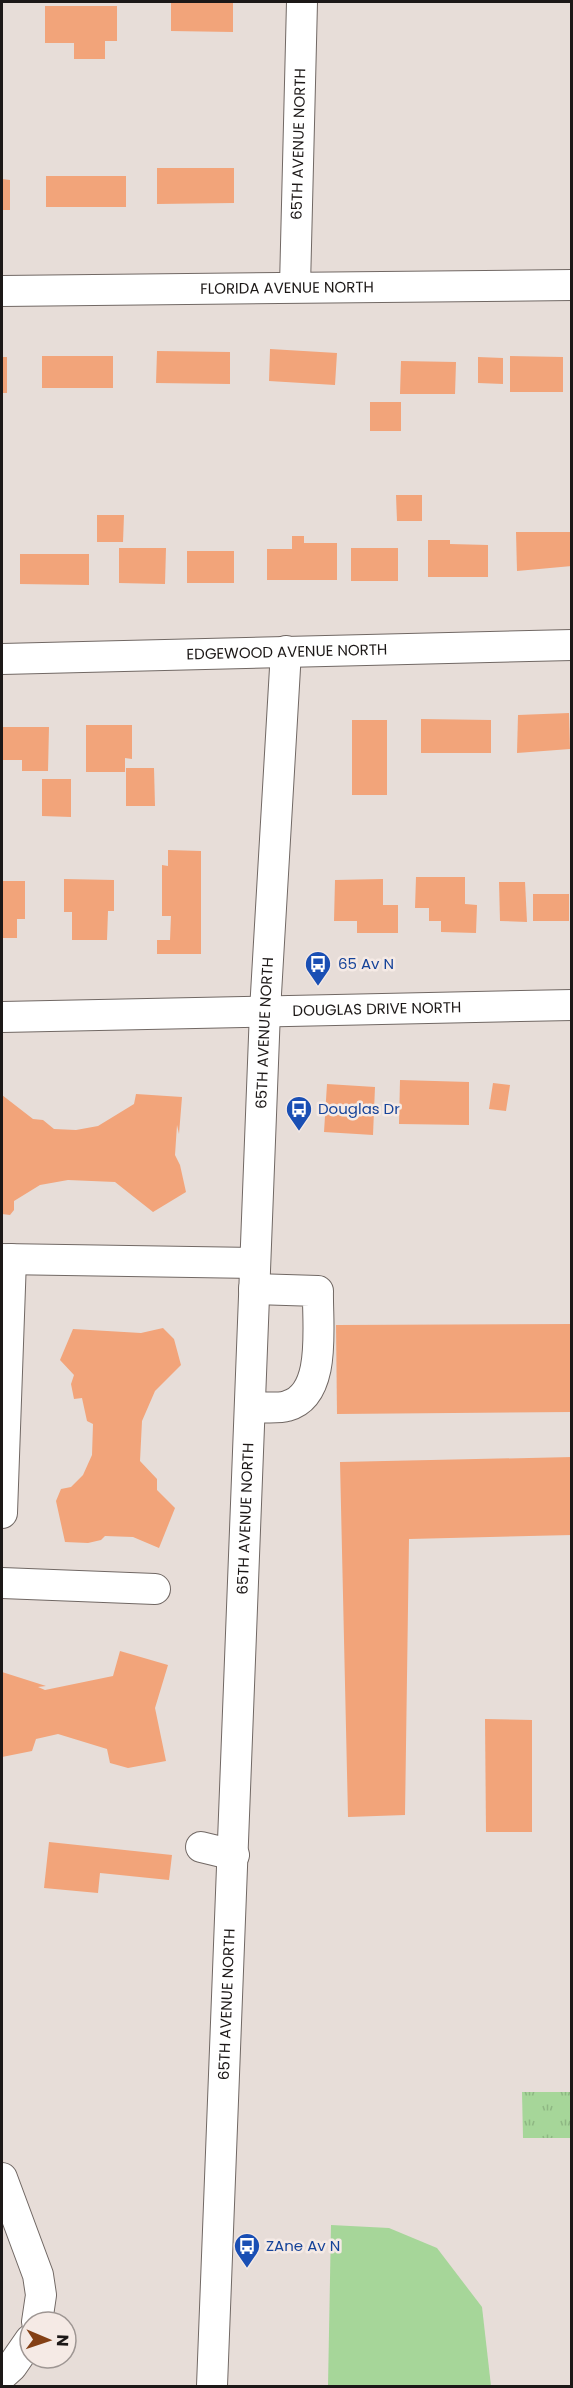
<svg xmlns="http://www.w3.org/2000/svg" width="573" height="2388" font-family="Poppins,sans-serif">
  <defs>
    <pattern id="park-tufts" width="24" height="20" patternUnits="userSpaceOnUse" patternTransform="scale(1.5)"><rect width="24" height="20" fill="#a6d699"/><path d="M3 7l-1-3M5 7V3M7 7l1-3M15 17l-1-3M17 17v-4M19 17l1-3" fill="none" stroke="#8eb783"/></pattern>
  </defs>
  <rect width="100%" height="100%" fill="#e7ddd8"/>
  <polygon fill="url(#park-tufts)" points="522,2092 571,2092 571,2138 523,2138"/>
  <polygon fill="#a6d699" points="331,2225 389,2228 437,2248 482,2307 491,2386 328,2386"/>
  <g fill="#f2a47a">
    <polygon points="171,2 233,2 233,32 171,31"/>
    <polygon points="45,6 117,6 117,41 105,41 105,59 74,59 74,43 45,43"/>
    <polygon points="157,168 234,168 234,203 157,204"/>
    <rect x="46" y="176" width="80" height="31"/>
    <polygon points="2,179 10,180 10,210 2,210"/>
    <polygon points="270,349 337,353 335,385 269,381"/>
    <polygon points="157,351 230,352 230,384 156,383"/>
    <rect x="42" y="356" width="71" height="32"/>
    <polygon points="510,356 563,357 563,392 510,392"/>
    <rect x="2" y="357" width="5" height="36"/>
    <polygon points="478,357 503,358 503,384 478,383"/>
    <polygon points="401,361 456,362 455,394 400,394"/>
    <rect x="370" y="402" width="31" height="29"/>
    <polygon points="396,495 422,495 422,521 397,521"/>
    <polygon points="97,515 124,515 123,542 97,542"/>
    <polygon points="516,532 572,532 572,566 517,571"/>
    <polygon points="292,536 304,536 304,543 337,543 337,580 267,580 267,549 292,549"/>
    <polygon points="428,540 450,540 450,544 488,545 488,577 428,577"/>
    <polygon points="119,548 166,548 165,584 119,583"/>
    <rect x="351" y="548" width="47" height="33"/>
    <rect x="187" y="551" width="47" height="32"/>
    <polygon points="20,554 89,554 89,585 20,584"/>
    <polygon points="569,713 570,749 517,753 518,715"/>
    <polygon points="421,719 491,720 491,753 421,753"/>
    <rect x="352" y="720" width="35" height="75"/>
    <polygon points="86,725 132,725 132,759 125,758 125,772 86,772"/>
    <polygon points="2,727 49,727 48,771 22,771 22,760 2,760"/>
    <polygon points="126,768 154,768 155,806 126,806"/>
    <polygon points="42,779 71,779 71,817 42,816"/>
    <polygon points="168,850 201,851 201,954 157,954 157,940 170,940 171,916 162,916 162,865 168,866"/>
    <polygon points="416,877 465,877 465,904 477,905 476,933 441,932 441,921 429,921 429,908 415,908"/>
    <polygon points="64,879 114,880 114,911 108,911 107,940 72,940 72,912 64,912"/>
    <polygon points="383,879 383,905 398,905 398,933 357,933 357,921 334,921 335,880"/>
    <polygon points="2,881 25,881 25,919 17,919 17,938 2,938"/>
    <polygon points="499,882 525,882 527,922 500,921"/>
    <rect x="533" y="894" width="36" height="27"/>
    <polygon points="400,1080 469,1082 469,1125 399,1124"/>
    <polygon points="493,1083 510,1085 506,1111 489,1109"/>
    <polygon points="327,1084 375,1087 373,1135 324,1132"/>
    <polygon points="136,1094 182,1097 179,1134 177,1125 175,1155 180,1165 186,1192 153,1212 115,1182 68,1180 40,1185 14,1201 14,1210 10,1215 2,1214 2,1095 33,1119 43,1120 54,1129 76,1130 98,1126 134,1104"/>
    <polygon points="572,1324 572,1412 337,1414 336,1325"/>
    <polygon points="163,1328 174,1339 181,1365 155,1391 142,1421 140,1461 157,1479 157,1490 175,1508 159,1548 133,1537 105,1536 101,1540 88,1543 65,1542 56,1501 61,1489 71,1487 83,1475 92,1455 93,1424 87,1421 82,1398 74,1399 71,1384 74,1375 60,1360 73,1329 141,1333"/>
    <polygon points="572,1457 572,1535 409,1539 405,1815 348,1817 340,1462"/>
    <polygon points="120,1651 168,1665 155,1708 166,1761 128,1768 110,1763 107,1749 58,1734 36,1739 32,1751 2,1757 2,1672 46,1686 38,1687 45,1690 113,1676"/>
    <polygon points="485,1719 532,1720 532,1832 486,1832"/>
    <polygon points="49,1842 172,1855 169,1880 100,1873 98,1893 44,1888"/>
  </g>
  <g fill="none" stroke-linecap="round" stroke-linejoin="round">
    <g stroke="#716864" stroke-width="32">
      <g id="minor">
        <path id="s1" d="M295,286L302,2"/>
        <path id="s2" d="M2,291L572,285"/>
        <path id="s3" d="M2,659L572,645"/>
        <path id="s4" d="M2,1017L572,1005"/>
        <polyline points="2,1259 255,1263"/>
        <path d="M250,1407C261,1407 277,1409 287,1406C328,1395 317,1323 318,1291L254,1289"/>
        <polyline points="2,1513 11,1259"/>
        <polyline points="2,1583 155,1589"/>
        <polyline points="201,1847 234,1855"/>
        <polyline points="2,2178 38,2275 41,2295 37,2322"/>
        <polyline points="2,2375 12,2366 30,2340"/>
        <path id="s5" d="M212,2386L265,1011L286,651"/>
      </g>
    </g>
    <use href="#minor" stroke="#fff" stroke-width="30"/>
  </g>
  <defs>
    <g id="bus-pin" transform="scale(1.35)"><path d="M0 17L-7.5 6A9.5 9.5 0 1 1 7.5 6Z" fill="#1a4fb4" stroke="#f5eae5"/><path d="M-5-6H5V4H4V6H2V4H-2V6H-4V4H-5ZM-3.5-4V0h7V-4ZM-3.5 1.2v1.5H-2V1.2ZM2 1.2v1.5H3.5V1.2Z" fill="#fff"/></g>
  </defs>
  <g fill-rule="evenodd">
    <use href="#bus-pin" x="318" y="964"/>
    <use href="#bus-pin" x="299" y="1109"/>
    <use href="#bus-pin" x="247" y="2246"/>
  </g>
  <g text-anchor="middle" stroke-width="5" stroke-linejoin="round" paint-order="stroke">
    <g font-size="15" fill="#1c1817" stroke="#f5eae5">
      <text dy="5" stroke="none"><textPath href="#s1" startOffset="142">65TH AVENUE NORTH</textPath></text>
      <text dy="5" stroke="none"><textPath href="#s2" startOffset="285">FLORIDA AVENUE NORTH</textPath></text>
      <text dy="5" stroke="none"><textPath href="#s3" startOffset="285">EDGEWOOD AVENUE NORTH</textPath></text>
      <text dy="5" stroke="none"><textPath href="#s4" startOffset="375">DOUGLAS DRIVE NORTH</textPath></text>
      <text dy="5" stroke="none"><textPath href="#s5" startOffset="1354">65TH AVENUE NORTH</textPath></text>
      <text dy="5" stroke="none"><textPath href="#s5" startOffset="868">65TH AVENUE NORTH</textPath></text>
      <text dy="5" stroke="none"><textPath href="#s5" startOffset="382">65TH AVENUE NORTH</textPath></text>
    </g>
    <g font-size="15" fill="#164399" stroke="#f5eae5" text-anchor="start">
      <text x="338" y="969">65 Av N</text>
      <text x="318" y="1114">Douglas Dr</text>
      <text x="266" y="2251">ZAne Av N</text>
    </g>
  </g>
  <rect width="573" height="2388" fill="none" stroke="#1c1817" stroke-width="6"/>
  <g transform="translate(48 2340) rotate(92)"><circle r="28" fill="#f5eae5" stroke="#9e9693" stroke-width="1.5"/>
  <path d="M0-4.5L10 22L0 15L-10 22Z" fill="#844015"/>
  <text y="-9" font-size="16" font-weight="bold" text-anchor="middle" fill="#1c1817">N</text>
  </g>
</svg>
